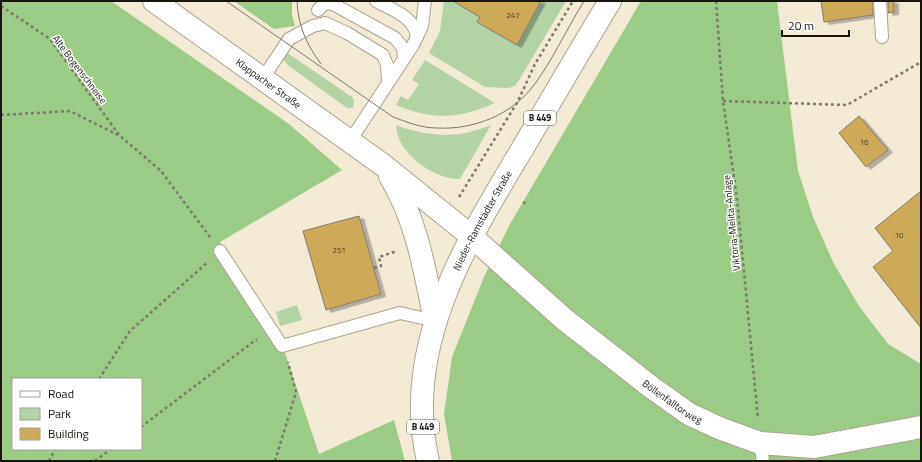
<svg xmlns="http://www.w3.org/2000/svg" width="922" height="462" font-family="'Titillium Web',sans-serif">
  <defs>
    <filter id="shadow"><feDropShadow dx="4.5" dy="2.5" stdDeviation="0" flood-color="#0004"/></filter>
  </defs>
  <rect width="100%" height="100%" fill="#f3ead6"/>
  <g fill="#b3d2a6">
    <polygon points="444,1 460,1 458,4 480,17 477,22 516,45 541,1 566,1 521,77 515,86 508,88 485,87 429,53 440,31"/>
    <polygon points="286,52 352,97 354,101 353,108 347,108 289,66 282,58"/>
    <path d="M425,60L495,103C460,119 434,120 398,106L396,105L401,96L408,100L419,84L412,80Z"/>
    <path d="M396,125C427,137 460,139 491,125L460,179C434,180 396,152 396,125Z"/>
    <polygon points="297,305 302,320 280,326 276,312"/>
  </g>
  <g fill="#9bcb85" fill-rule="evenodd">
    <path d="M1,1H111L289,124L342,170L220,242L281,341L319,454L394,420L405,461H1ZM13,379H141V449H13Z"/>
    <polygon points="234,1 292,1 292,15 295,26 274,29"/>
    <polygon points="641,1 777,1 798,171 813,217 834,264 859,306 888,344 921,364 921,461 452,461 444,414 452,357 484,277 510,224"/>
  </g>
  <g fill="#ccaa59" stroke="#827a68" filter="url(#shadow)">
    <polygon points="453,1 541,1 517,45 477,22 480,17"/>
    <polygon points="821,1 873,1 873,15 824,22"/>
    <polygon points="888,1 894,1 894,12 888,13"/>
    <polygon points="859,116 888,150 866,167 839,133"/>
    <polygon points="921,191 921,328 873,267 893,251 875,228"/>
    <polygon points="359,216 381,294 326,310 303,231"/>
  </g>
  <g fill="none" stroke-linecap="round" stroke-linejoin="round">
    <g stroke="#aca491" stroke-width="14">
      <g id="lane">
        <path d="M376,1C391,9 415,17 417,37"/>
        <polyline points="880,1 882,37"/>
        <polyline points="318,10 323,5 331,3 395,38 403,48 404,59"/>
        <polyline points="263,78 289,39 313,26 325,23 347,33 383,55 387,65 388,83"/>
        <polyline points="350,141 413,45 422,26 425,1"/>
        <polyline points="220,251 282,346 400,313 435,321"/>
        <polyline points="760,443 763,461"/>
      </g>
    </g>
    <g stroke="#aca491" stroke-width="24">
      <g id="street">
        <path id="s1" d="M471,236L564,319L651,387L689,414L719,428L760,443L814,447L921,427"/>
      </g>
    </g>
    <g stroke="#aca491" stroke-width="24">
      <g id="secondary">
        <path id="s2" d="M154,1L383,165L471,236"/>
        <path d="M390,176C417,221 425,271 435,321"/>
      </g>
    </g>
    <g stroke="#aca491" stroke-width="24">
      <g id="primary">
        <path id="s3" d="M428,461C401,346 467,241 524,146C552,98 581,49 610,1"/>
      </g>
    </g>
    <g stroke="#7e796c" stroke-width="2.5" stroke-dasharray="3 3" stroke-linecap="butt">
      <polyline points="716,1 723,101 737,198 758,419"/>
      <polyline points="1,6 50,39 119,135 161,171 210,237"/>
      <polyline points="723,101 847,105 921,62"/>
      <polyline points="1,115 70,111 118,135"/>
      <polyline points="459,197 518,101 535,64 573,1"/>
      <polyline points="523,202 527,204"/>
      <polyline points="374,268 381,266 379,257 397,251"/>
      <polyline points="99,379 130,331 208,262"/>
      <polyline points="141,427 257,339"/>
      <polyline points="49,461 55,449"/>
      <polyline points="95,461 111,449"/>
      <polyline points="275,461 296,392 288,362"/>
    </g>
    <use href="#lane" stroke="#fff" stroke-width="12"/>
    <use href="#street" stroke="#fff" stroke-width="22"/>
    <use href="#secondary" stroke="#fff" stroke-width="22"/>
    <use href="#primary" stroke="#fff" stroke-width="22"/>
    <g stroke="#7d776a" stroke-width="1">
      <path d="M226,1L393,117C407,122 421,128 437,128C473,130 512,115 534,85C552,61 568,27 584,1"/>
      <path d="M297,1C298,25 306,44 321,64"/>
    </g>
  </g>
  <g text-anchor="middle" stroke-width="3" stroke-linejoin="round" paint-order="stroke">
    <g font-size="8" fill="#453a21">
      <text x="513" y="18">247</text>
      <text x="864" y="145">16</text>
      <text x="899" y="238">10</text>
      <text x="339" y="253">251</text>
    </g>
    <g fill="#fff" stroke="#5d5b56" stroke-width="1">
      <rect x="524" y="111" width="32" height="14" rx="3"/>
      <rect x="407" y="420" width="32" height="14" rx="3"/>
    </g>
    <g font-size="9" font-weight="bold" fill="#18150e">
      <text x="540" y="121">B 449</text>
      <text x="423" y="430">B 449</text>
    </g>
    <g font-size="10" fill="#18150e" stroke="#fff">
      <text transform="translate(80 69) rotate(53)" y="4">Alte Bogenschneise</text>
      <text dy="4" stroke="none"><textPath href="#s2" startOffset="141">Klappacher Straße</textPath></text>
      <text dy="4" stroke="none"><textPath href="#s3" startOffset="253">Nieder-Ramstädter Straße</textPath></text>
      <text transform="translate(731 223) rotate(-96)" y="4">Viktoria-Melita-Anlage</text>
      <text dy="4" stroke="none"><textPath href="#s1" startOffset="261">Böllenfalltorweg</textPath></text>
    </g>
  </g>
  <rect width="922" height="462" fill="none" stroke="#18150e" stroke-width="4"/>
  <rect x="12" y="378" width="130" height="72" fill="#ffffff" stroke="#a3a19f"/>
  <rect x="20" y="391" width="20" height="6" fill="#ffffff" stroke="#a3a19f"/>
  <text x="48" y="398" font-size="12" fill="#18150e">Road</text>
  <rect x="20" y="408" width="20" height="12" fill="#b3d2a6" stroke="#a3a19f"/>
  <text x="48" y="418" font-size="12" fill="#18150e">Park</text>
  <rect x="20" y="428" width="20" height="12" fill="#ccaa59" stroke="#a3a19f"/>
  <text x="48" y="438" font-size="12" fill="#18150e">Building</text>
  <path d="M782 30v6h67v-6" fill="none" stroke="#18150e" stroke-width="2"/>
  <text x="788" y="30" font-size="12" fill="#18150e" stroke="#ffffff" stroke-width="3" paint-order="stroke">20 m</text>
</svg>
